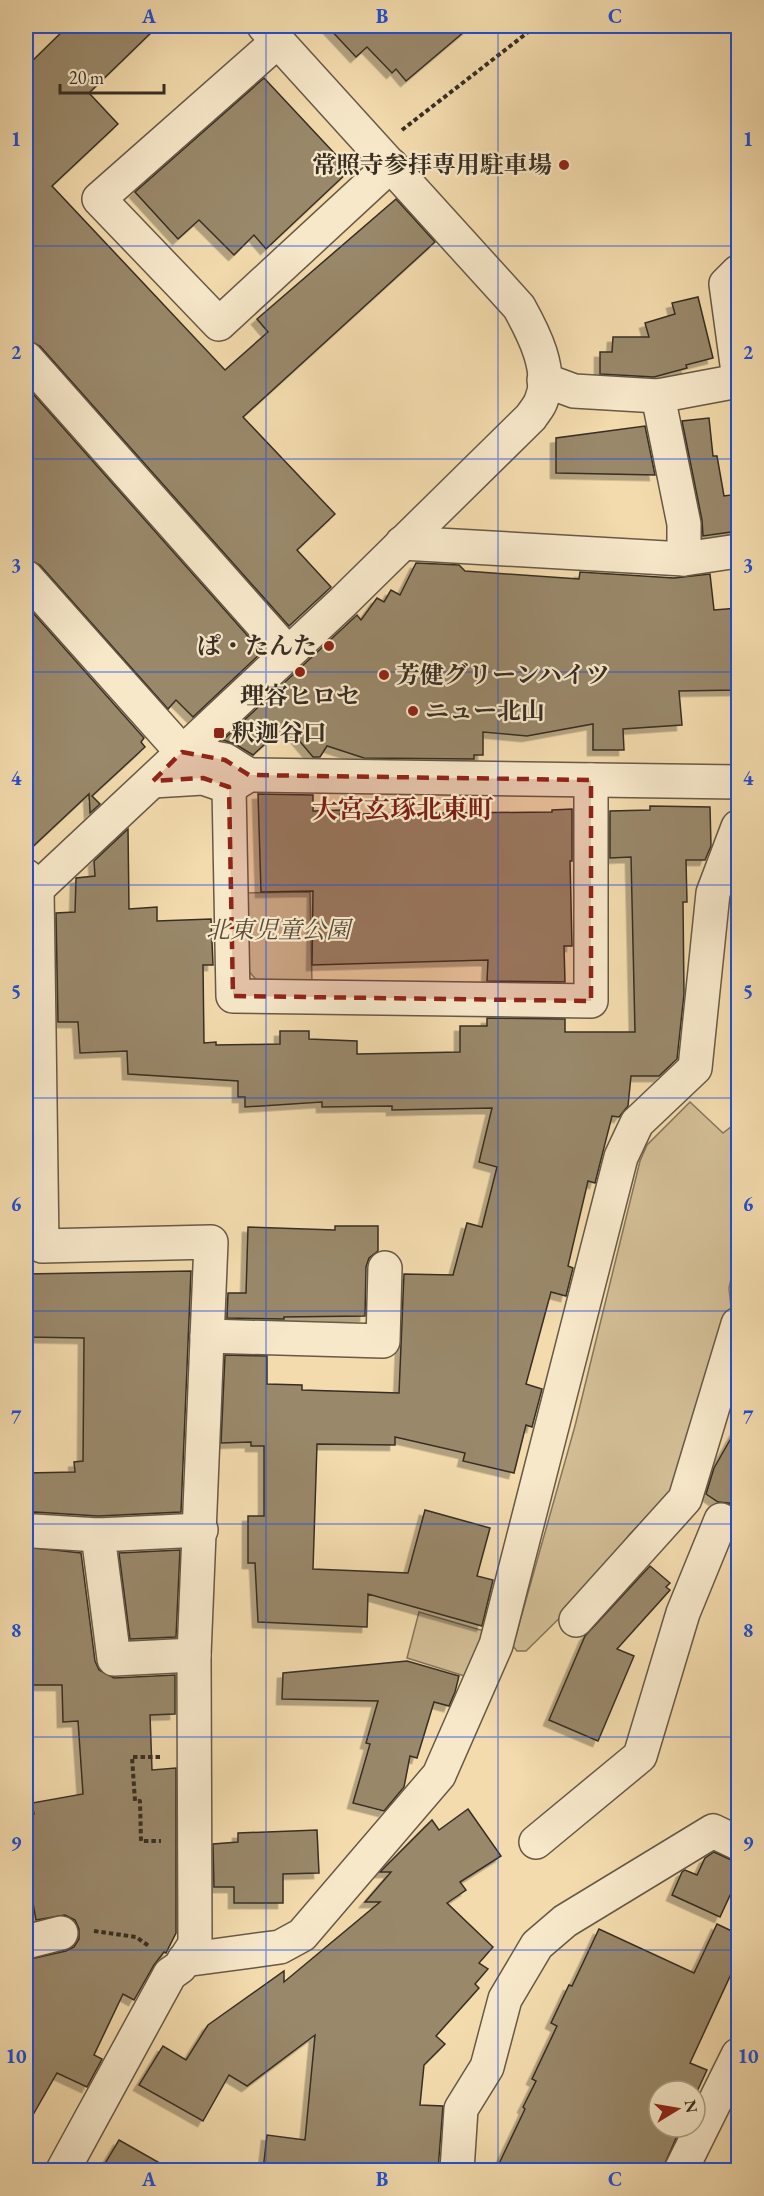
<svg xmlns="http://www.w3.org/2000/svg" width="764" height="2196" font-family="'EB Garamond','Noto Serif JP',serif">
  <defs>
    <filter id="shadow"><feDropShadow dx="-5.5" dy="5.5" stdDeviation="0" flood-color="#0004"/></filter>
  </defs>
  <rect width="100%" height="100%" fill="#f3dbad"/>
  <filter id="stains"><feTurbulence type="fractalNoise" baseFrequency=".00333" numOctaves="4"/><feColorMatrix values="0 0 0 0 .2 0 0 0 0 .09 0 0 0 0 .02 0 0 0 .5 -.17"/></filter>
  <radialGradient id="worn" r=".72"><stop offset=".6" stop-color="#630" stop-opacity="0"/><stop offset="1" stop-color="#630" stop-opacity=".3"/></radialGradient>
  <g fill="#d3be96" stroke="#86765c" stroke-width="1.5">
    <polygon points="310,892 312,985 260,984 245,967 245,893"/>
    <polygon points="690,1102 723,1133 736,1123 738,1125 738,1246 729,1288 731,1308 674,1488 629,1535 587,1591 526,1651 517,1651 513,1646 575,1426 640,1161 647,1145"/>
    <polygon points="419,1612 484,1631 471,1678 407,1658"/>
  </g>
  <g fill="#99886b" stroke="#382e23" stroke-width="1.5" filter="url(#shadow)">
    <polygon points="68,26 158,26 89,93 118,124 52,186 225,370 268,332 257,319 396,199 435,242 243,417 335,514 297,550 331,587 289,626 40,346 26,340 26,67"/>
    <polygon points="327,26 471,26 406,81 396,69 392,73 367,47 356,57"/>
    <polygon points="264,78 350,170 266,249 254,235 234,255 199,220 178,239 135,192"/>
    <polygon points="698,297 713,358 686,365 687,368 654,377 600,374 600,352 612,352 613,337 649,337 645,323 675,314 672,303"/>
    <polygon points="26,386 262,652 193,717 176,700 168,709 40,565 26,559"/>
    <polygon points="709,418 713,456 717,456 724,496 738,494 738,531 703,536 702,520 682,421"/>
    <polygon points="645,426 655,475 556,473 556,438"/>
    <polygon points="416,563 459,565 465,571 579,579 580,572 674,578 710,574 714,610 738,608 738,690 679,691 682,725 623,729 624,750 593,750 593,724 527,736 483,732 483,755 474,755 474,759 364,758 327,746 320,757 313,757 286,725 253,755 235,744 223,740 357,615 361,620 377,598 384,602 391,590 400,595"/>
    <polygon points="26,605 144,738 141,742 145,747 92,796 100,804 90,813 89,794 26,853"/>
    <polygon points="258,794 313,795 313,811 342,810 340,814 552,812 552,810 572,809 572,861 570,861 572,946 564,946 565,982 487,981 488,960 312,965 313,891 261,892"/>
    <polygon points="650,806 710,807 711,846 705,860 686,860 687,902 683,902 684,994 677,1059 659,1076 631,1076 628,1106 619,1117 612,1116 595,1183 588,1181 568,1266 573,1268 566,1296 551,1292 526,1384 542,1389 532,1427 526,1425 514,1473 463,1461 465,1453 395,1437 395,1445 317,1444 313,1569 408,1573 425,1510 490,1528 477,1576 493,1580 482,1626 368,1594 367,1627 258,1622 255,1563 248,1563 248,1516 264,1516 264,1446 251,1446 251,1442 221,1443 225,1355 267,1356 267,1384 302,1385 302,1390 399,1393 404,1274 453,1275 467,1223 482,1227 497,1167 479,1162 492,1108 392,1110 392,1106 322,1107 322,1102 245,1107 245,1097 238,1097 238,1081 128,1074 127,1051 80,1053 78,1022 58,1022 56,913 75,912 76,878 95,876 94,861 128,829 129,909 157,907 157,921 211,919 213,965 203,965 204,1043 216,1042 216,1045 280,1044 280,1031 309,1031 309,1039 357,1041 357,1054 460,1052 460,1026 487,1026 487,1018 565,1019 565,1032 635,1032 631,857 610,858 610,811 650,810"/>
    <polygon points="335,1226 378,1226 378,1251 369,1258 366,1267 365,1316 284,1317 284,1319 227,1318 228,1293 246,1293 248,1227 335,1230"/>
    <polygon points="191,1271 181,1512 98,1516 35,1512 26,1514 26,1473 75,1472 74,1462 83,1461 84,1338 26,1337 26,1274"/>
    <polygon points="738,1426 738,1514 729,1503 718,1502 706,1494 714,1468"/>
    <polygon points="26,1547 81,1553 95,1661 99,1670 114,1678 175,1675 175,1714 150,1715 152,1770 176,1768 176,1933 166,1953 164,1952 154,1965 134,2000 123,1994 94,2055 102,2059 87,2087 57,2073 26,2127 26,1960 66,1951 74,1947 79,1939 79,1929 75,1920 65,1915 36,1920 31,1892 26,1893 26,1815 34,1814 32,1803 83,1794 78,1721 63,1722 62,1685 26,1685"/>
    <polygon points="180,1550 176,1637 130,1639 119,1553"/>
    <polygon points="650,1566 670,1583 666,1587 670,1590 617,1649 634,1656 598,1741 549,1720 585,1636"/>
    <polygon points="407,1661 459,1676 455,1692 449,1706 434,1702 417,1758 410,1756 404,1787 384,1811 353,1803 370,1744 366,1743 378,1701 282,1699 283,1673"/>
    <polygon points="468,1809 501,1856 460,1882 466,1890 447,1903 493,1947 479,1963 488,1969 475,1984 479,1988 436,2036 445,2044 424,2065 420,2105 443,2106 438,2170 263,2170 267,2135 305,2140 315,2035 247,2086 229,2075 203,2121 139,2085 163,2046 186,2060 208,2025 284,1971 284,1982 380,1902 365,1902 391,1872 380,1872 432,1820 439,1830"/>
    <polygon points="317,1830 319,1873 283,1874 283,1903 234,1903 234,1887 214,1887 213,1844 238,1842 238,1833"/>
    <polygon points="714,1852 738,1863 738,1878 720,1917 672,1895 682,1872 685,1870 697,1875 705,1858"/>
    <polygon points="717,1924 738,1934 738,1959 690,2063 707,2070 695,2096 695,2091 659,2091 659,2127 681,2127 662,2170 496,2170 525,2109 523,2107 536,2081 532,2079 557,2026 551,2023 569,1985 572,1986 599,1929 694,1973"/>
    <polygon points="119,2140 172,2170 101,2170"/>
  </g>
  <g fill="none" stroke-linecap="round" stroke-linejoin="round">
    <g stroke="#675946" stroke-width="36">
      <g id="minor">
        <polyline points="278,41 99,199 219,324 391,165"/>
        <polyline points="738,272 726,284 738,372"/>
        <polyline points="26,358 287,652"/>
        <polyline points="544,380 574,391 658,396 738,381"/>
        <polyline points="658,396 684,524 684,559 738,551"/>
        <polyline points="402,543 684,559"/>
        <polyline points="26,577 182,752 225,760 249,775"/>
        <polyline points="153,781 203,778 229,787 249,775 738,782"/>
        <polyline points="229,787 233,996 591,1001 591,780"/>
        <polyline points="26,876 37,888 42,1246 211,1242 194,1655 195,1944 180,1967 170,1974 63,2170"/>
        <path d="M26,899L343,602L531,417C534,412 539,407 541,401C554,372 533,332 519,307L264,26"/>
        <polyline points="207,1336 383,1341 385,1268"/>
        <polyline points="34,1531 98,1535"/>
        <polyline points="576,1620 685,1499 738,1324"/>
        <polyline points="194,1655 114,1659 98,1535 201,1530"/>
        <polyline points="536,1842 640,1756 683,1613 721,1520"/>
        <polyline points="26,1942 61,1933"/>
        <polyline points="184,1960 280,1947 302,1935 439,1775 496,1645 621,1157 637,1123 695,1068 713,893 738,827"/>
        <polyline points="457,2170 461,2109 487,2067 505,1999 537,1945 565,1921 713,1831 738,1843"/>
        <polyline points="681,2170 738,2055"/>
      </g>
    </g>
    <g stroke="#382e23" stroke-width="4" stroke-dasharray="4.5 3" stroke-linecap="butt">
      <polyline points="402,130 536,26"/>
      <polyline points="160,1757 132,1757 135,1801 140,1801 141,1841 161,1841"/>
      <polyline points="94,1931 136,1937 149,1946"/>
    </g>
    <use href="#minor" stroke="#f7e8ca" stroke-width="33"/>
  </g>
  <path fill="#8f2418" fill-opacity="0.2" stroke="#8f2418" stroke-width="4.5" stroke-dasharray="12 8" stroke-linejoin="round" d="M182,752L225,760L249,775L591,780V1001L233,996L229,787L203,778L153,781Z"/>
  <path fill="none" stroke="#1d4ed8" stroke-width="1.5" stroke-opacity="0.55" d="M266,26V2170M498,26V2170M26,246H738M26,459H738M26,672H738M26,885H738M26,1098H738M26,1311H738M26,1524H738M26,1737H738M26,1950H738"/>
  <g fill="#8f2418" stroke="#f7e8ca" stroke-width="2">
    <circle cx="564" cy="165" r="6"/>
    <circle cx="329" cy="646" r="6"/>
    <circle cx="300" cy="672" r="6"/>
    <circle cx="384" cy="675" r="6"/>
    <circle cx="413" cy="711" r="6"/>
    <rect x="213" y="727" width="12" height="12" rx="3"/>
  </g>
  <g text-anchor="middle" stroke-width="4.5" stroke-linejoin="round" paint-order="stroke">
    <g font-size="24" font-weight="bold" fill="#382e23" stroke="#f7e8ca" text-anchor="start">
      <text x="552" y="173" text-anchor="end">常照寺参拝専用駐車場</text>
      <text x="317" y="654" text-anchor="end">ぱ・たんた</text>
      <text x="396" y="683">芳健グリーンハイツ</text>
      <text x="300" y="704" text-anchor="middle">理容ヒロセ</text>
      <text x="425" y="719">ニュー北山</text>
      <text x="231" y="741">釈迦谷口</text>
    </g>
    <g font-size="24" font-style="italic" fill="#574b3a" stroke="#f7e8ca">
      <text x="278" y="938">北東児童公園</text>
    </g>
    <g font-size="26" font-weight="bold" fill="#7a1f14" stroke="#f7e8ca">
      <text x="403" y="818">大宮玄琢北東町</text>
    </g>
  </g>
  <rect width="764" height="2196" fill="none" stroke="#f3dbad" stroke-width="66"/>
  <g transform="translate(677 2109) rotate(79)"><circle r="28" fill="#f7e8ca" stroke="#ab9e87" stroke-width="1.5"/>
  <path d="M0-4.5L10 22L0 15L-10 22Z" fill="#8f2418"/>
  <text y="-9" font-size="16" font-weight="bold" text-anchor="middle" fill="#382e23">N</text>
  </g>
  <path d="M60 84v9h104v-9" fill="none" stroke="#382e23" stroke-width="3"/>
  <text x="69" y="84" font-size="18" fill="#382e23" stroke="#f7e8ca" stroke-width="4.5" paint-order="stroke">20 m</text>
  <rect x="33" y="33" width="698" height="2130" fill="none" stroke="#1d4ed8" stroke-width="2"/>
  <g font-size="20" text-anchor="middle" font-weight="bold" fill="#1d4ed8">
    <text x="149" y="23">A</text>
    <text x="382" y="23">B</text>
    <text x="615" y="23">C</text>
    <text x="16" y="146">1</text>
    <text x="748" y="146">1</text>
    <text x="16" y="359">2</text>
    <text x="748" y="359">2</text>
    <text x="16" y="572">3</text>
    <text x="748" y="572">3</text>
    <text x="16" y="785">4</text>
    <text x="748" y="785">4</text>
    <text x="16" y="998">5</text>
    <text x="748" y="998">5</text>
    <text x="16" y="1211">6</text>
    <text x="748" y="1211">6</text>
    <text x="16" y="1424">7</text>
    <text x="748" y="1424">7</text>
    <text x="16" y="1637">8</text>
    <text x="748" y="1637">8</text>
    <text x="16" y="1850">9</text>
    <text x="748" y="1850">9</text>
    <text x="16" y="2063">10</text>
    <text x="748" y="2063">10</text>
    <text x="149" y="2186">A</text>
    <text x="382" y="2186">B</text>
    <text x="615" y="2186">C</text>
  </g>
  <rect width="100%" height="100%" filter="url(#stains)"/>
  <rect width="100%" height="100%" fill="url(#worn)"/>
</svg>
